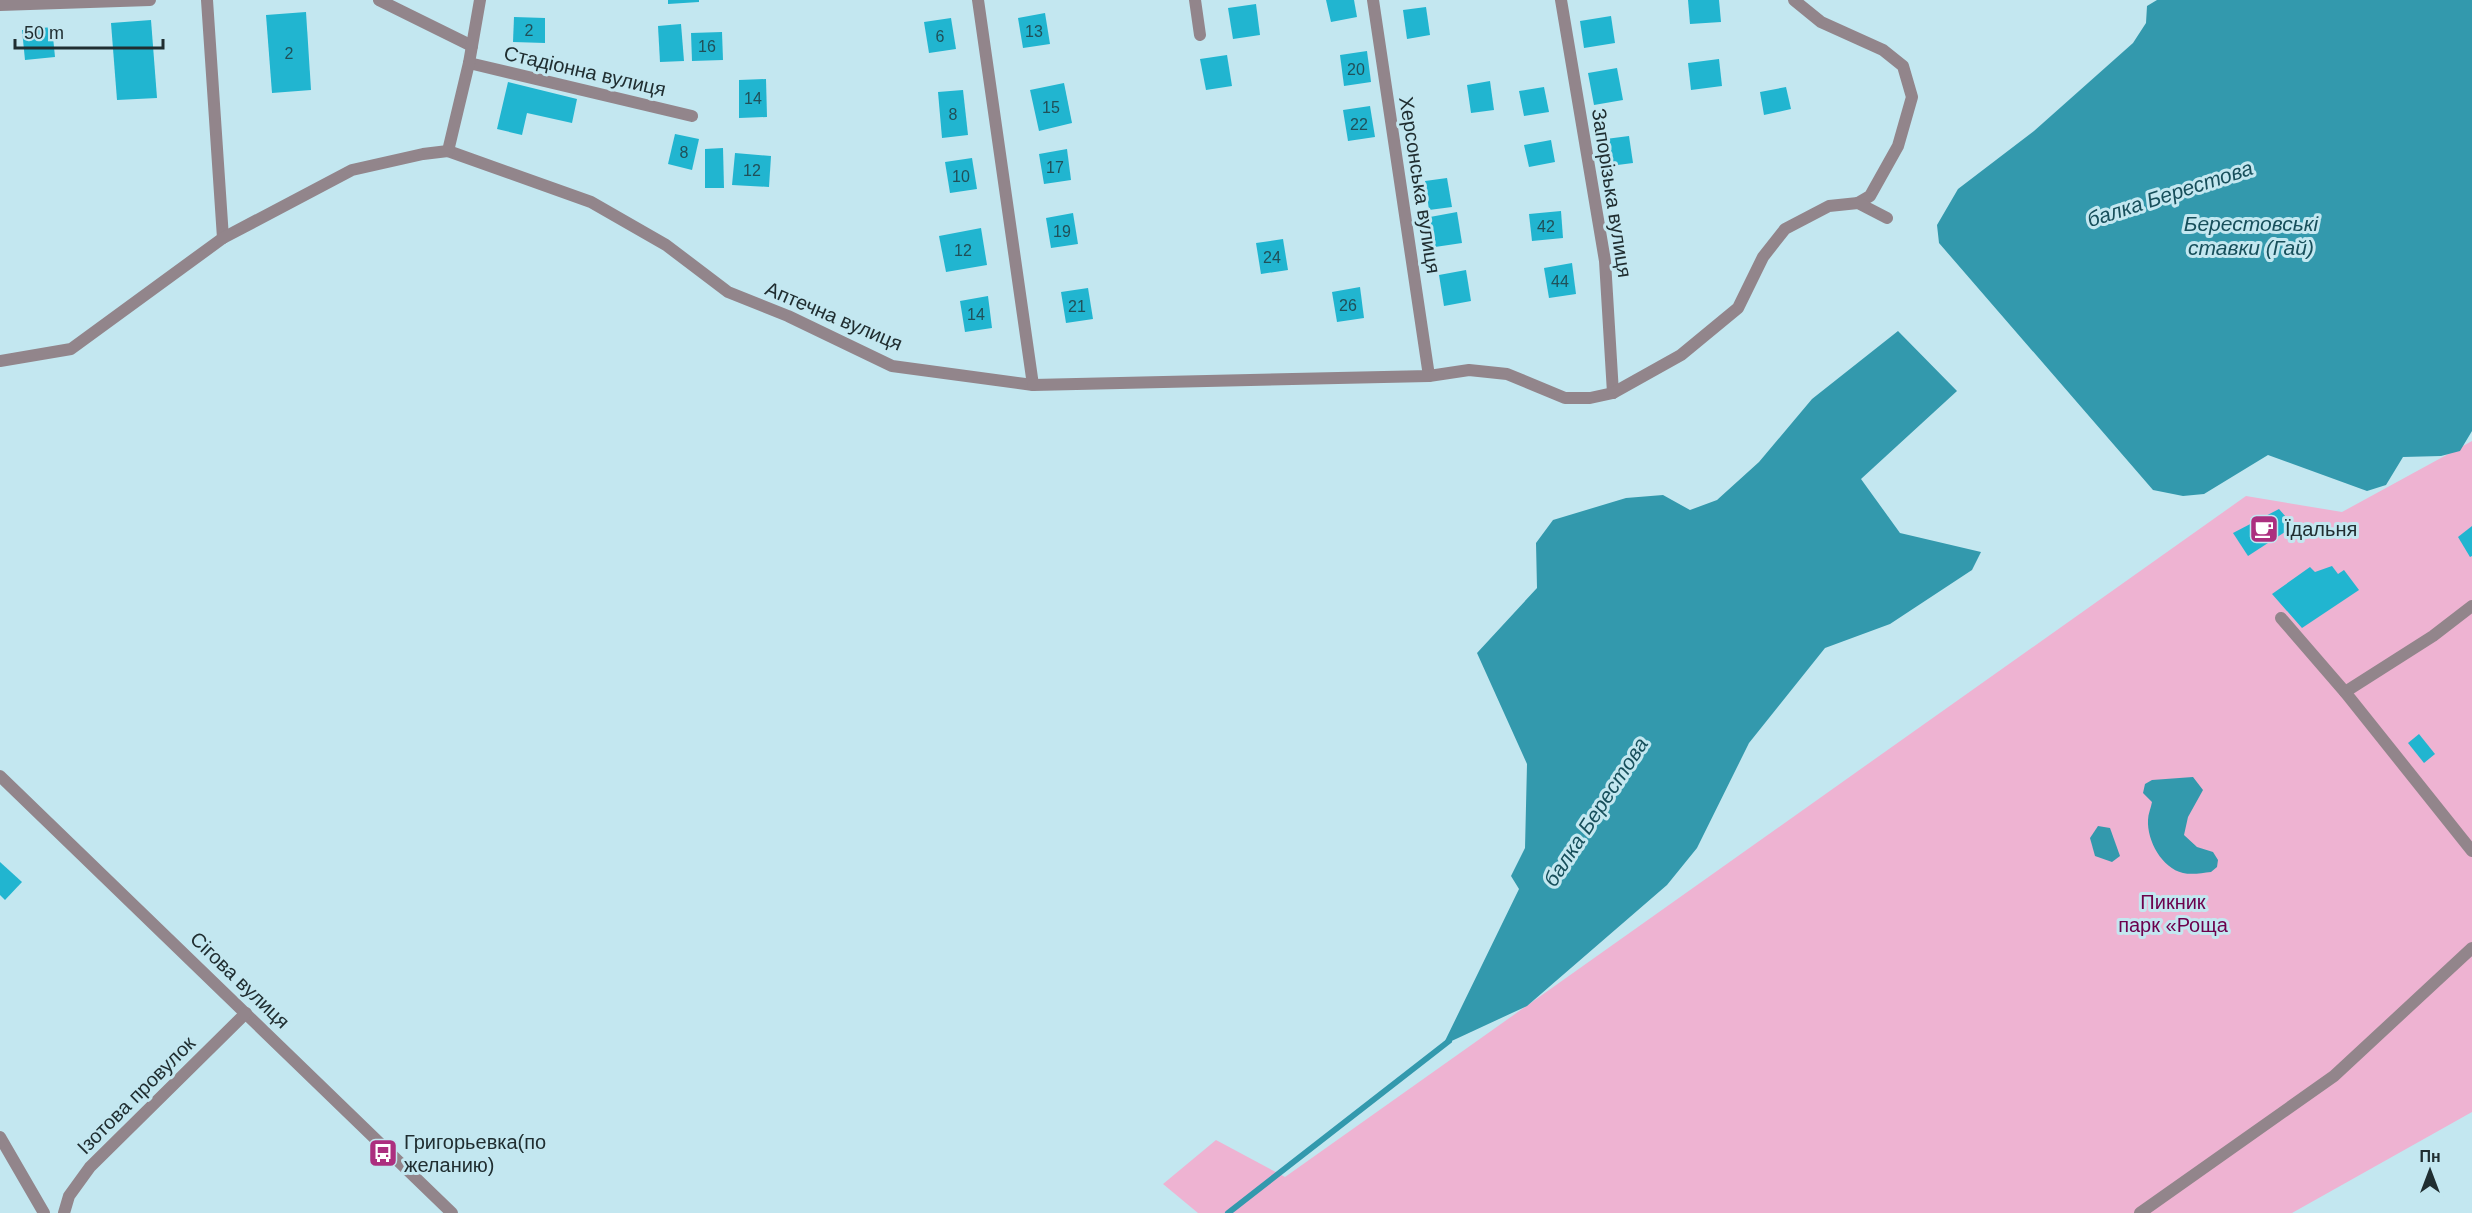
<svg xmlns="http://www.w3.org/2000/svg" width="2472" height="1213" font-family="Arial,sans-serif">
  <rect width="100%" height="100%" fill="#c3e7f0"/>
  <polygon fill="#eeb3d2" points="2472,441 2472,1112 2292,1213 1198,1213 1163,1184 1216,1140 1285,1177 2246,496 2342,512"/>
  <g fill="#3399ad">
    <polygon points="2157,0 2472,0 2472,431 2460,451 2441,456 2403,457 2386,485 2367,491 2268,455 2204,494 2183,496 2153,490 1939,243 1937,225 1958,189 2034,131 2133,43 2146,23 2147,6"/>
    <polygon points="1898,331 1957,391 1861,479 1900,533 1981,552 1972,570 1890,624 1825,648 1749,743 1697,848 1667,885 1527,1006 1443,1045 1519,889 1511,876 1525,848 1527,764 1477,653 1537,588 1536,543 1553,520 1626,498 1663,495 1690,510 1717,500 1759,462 1812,399"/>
    <path d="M2193,777L2203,790L2188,817L2184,835L2197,847L2213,852L2218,860L2217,867L2211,872C2202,873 2192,875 2183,873C2162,868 2147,841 2148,820C2148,814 2151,808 2152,802L2143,793L2145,784L2152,780Z"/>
    <polygon points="2098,826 2110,828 2120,856 2112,862 2095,856 2090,838"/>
  </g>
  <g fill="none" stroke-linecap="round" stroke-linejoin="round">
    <polyline stroke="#3399ad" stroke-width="6" points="1228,1213 1449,1041"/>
  </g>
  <g fill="#21b5d0">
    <polygon points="668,0 699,0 699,2 668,4"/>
    <polygon points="1326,0 1354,0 1357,17 1331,22"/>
    <polygon points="1688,0 1719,0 1721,22 1690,24"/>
    <polygon points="1256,4 1260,35 1233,39 1228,8"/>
    <polygon points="1426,7 1430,35 1407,39 1403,10"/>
    <polygon points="306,12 311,90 272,93 266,15"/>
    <polygon points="1045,13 1050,44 1023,48 1018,18"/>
    <polygon points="1611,16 1615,43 1584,48 1580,21"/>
    <polygon points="514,17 545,18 545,43 513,42"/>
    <polygon points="951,18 956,49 929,53 924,22"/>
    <polygon points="151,20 157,98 117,100 111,23"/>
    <polygon points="681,24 684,61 660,62 658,26"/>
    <polygon points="52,27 55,57 25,60 22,30"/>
    <polygon points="722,32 723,60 692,61 691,33"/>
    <polygon points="1367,51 1371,82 1344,86 1340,55"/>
    <polygon points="1227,55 1232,86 1206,90 1200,59"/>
    <polygon points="1719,59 1722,86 1691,90 1688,63"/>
    <polygon points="1617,68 1623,100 1594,105 1588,73"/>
    <polygon points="766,79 767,117 739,118 739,80"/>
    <polygon points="1490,81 1494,110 1471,113 1467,85"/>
    <polygon points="508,82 577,99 572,123 527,113 522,135 497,129"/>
    <polygon points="1064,83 1072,123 1039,131 1030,90"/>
    <polygon points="1544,87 1549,112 1524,116 1519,91"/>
    <polygon points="1786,87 1791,109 1764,115 1760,92"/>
    <polygon points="963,90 968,135 942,138 938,92"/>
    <polygon points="1370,106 1375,137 1348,141 1343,110"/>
    <polygon points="675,134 699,139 692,170 668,164"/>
    <polygon points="1629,136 1633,163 1602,167 1598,140"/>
    <polygon points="1551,140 1555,162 1529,167 1524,145"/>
    <polygon points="723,148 724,188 705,188 705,149"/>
    <polygon points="1067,149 1071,180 1044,184 1039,154"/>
    <polygon points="735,153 771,156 769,187 732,185"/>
    <polygon points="972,158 977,189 950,193 945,162"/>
    <polygon points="1447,178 1452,207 1429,210 1425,181"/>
    <polygon points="1561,211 1563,238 1532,241 1529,214"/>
    <polygon points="1457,212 1462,243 1435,247 1430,217"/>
    <polygon points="1073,213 1078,244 1051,248 1046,218"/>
    <polygon points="981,228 987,265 946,272 939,236"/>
    <polygon points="1283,239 1288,270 1261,274 1256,243"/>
    <polygon points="1572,263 1576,294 1549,298 1544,268"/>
    <polygon points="1466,270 1471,301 1444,306 1439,275"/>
    <polygon points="1360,287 1364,318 1337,322 1332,292"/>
    <polygon points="1088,288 1093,319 1066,323 1061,292"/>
    <polygon points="988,296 992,328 965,332 960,301"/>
    <polygon points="2279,509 2294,526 2248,556 2233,533"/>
    <polygon points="2472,526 2472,556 2470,557 2458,537"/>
    <polygon points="2332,566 2338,574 2344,570 2359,590 2302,628 2272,594 2310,567 2315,572"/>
    <polygon points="2419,734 2435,754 2424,763 2408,743"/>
    <polygon points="0,862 22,882 5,900 0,895"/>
  </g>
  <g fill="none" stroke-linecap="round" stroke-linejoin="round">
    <g stroke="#92858b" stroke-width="12">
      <polyline points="1195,0 1200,35"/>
      <polyline points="469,63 692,116"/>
      <polyline points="2345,692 2433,636 2472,606"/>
      <polyline points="0,1137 44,1213"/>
    </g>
    <g stroke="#92858b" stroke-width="12">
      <polyline points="207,0 223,238"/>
      <polyline points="379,0 472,46"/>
      <polyline points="1373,0 1429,376"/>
      <polyline points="1561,0 1605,261 1613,393"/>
      <polyline points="1794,0 1821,22 1883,50 1903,66 1912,97 1898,146 1870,196 1858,203"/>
      <polyline points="0,5 150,0"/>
      <polyline points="448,151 591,202 666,245 728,292 788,316 892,366 1033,385 978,0"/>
      <polyline points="0,361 71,349 223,238 352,170 423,154 448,151 469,63 480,0"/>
      <polyline points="1033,385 1429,376 1469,370 1507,374 1565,398 1590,398 1613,393 1681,355 1738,308 1763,257 1785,229 1829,206 1858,203 1887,218"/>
      <polyline points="2281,618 2345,692 2472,851"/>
      <polyline points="0,776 452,1213"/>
      <polyline points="64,1213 69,1196 90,1167 246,1013"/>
      <polyline points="2140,1213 2334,1076 2472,948"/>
    </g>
  </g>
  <defs>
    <g id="cafe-square" transform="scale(1.5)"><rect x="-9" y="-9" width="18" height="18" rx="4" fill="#ac2f7f" stroke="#c3e7f0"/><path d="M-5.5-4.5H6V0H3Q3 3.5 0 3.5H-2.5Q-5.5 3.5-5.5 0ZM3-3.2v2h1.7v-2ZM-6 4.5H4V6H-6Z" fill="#fff"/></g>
    <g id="bus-square" transform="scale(1.5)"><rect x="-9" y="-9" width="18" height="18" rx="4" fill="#ac2f7f" stroke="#c3e7f0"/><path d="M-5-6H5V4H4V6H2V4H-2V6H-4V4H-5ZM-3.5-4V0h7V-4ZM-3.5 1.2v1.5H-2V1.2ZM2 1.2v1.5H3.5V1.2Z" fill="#fff"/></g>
  </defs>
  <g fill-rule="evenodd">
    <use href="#cafe-square" x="2264" y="529"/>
    <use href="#bus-square" x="383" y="1153"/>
  </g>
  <g text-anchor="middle" stroke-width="6" stroke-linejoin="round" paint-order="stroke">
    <g font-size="16" fill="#205059">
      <text x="529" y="36">2</text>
      <text x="1034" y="37">13</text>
      <text x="940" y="42">6</text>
      <text x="707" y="52">16</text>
      <text x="289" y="59">2</text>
      <text x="1356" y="75">20</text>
      <text x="753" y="104">14</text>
      <text x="1051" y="113">15</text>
      <text x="953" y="120">8</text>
      <text x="1359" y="130">22</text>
      <text x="684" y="158">8</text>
      <text x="1055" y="173">17</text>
      <text x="752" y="176">12</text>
      <text x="961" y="182">10</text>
      <text x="1546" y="232">42</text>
      <text x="1062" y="237">19</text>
      <text x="963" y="256">12</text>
      <text x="1272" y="263">24</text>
      <text x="1560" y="287">44</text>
      <text x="1348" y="311">26</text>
      <text x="1077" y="312">21</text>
      <text x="976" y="320">14</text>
    </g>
    <g font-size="20" fill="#202e31" stroke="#c3e7f0">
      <text transform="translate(585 71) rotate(13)" y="7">Стадіонна вулиця</text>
      <text transform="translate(1420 185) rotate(81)" y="7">Херсонська вулиця</text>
      <text transform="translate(1612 193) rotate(81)" y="7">Запорізька вулиця</text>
      <text transform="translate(834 316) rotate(23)" y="7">Аптечна вулиця</text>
      <text transform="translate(240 980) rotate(44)" y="7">Сігова вулиця</text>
      <text transform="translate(136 1095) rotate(-45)" y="7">Ізотова провулок</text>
    </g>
    <g font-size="20" fill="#202e31" stroke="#c3e7f0" text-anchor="start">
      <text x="2285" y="536">Їдальня</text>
      <text x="404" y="1149">Григорьевка(по<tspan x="404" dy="23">желанию)</tspan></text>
    </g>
    <g font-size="20" fill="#6c014c" stroke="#c3e7f0">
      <text x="2173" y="909">Пикник<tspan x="2173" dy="23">парк «Роща</tspan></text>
    </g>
    <g font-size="21" font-style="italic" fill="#174f5b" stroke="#c3e7f0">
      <text transform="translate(2170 194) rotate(-18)" y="7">балка Берестова</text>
      <text x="2251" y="231">Берестовські<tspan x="2251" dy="24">ставки (Гай)</tspan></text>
      <text transform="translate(1596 812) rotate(-57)" y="7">балка Берестова</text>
    </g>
  </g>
  <g transform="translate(2430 1171)" stroke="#c3e7f0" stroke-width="4.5" paint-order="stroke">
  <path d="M0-4.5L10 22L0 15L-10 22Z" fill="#202e31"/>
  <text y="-9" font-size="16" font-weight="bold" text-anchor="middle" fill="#202e31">Пн</text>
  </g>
  <path d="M15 39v9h148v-9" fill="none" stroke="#202e31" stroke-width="3"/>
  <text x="24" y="39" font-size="18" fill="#202e31" stroke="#c3e7f0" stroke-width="4.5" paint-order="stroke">50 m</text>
</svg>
